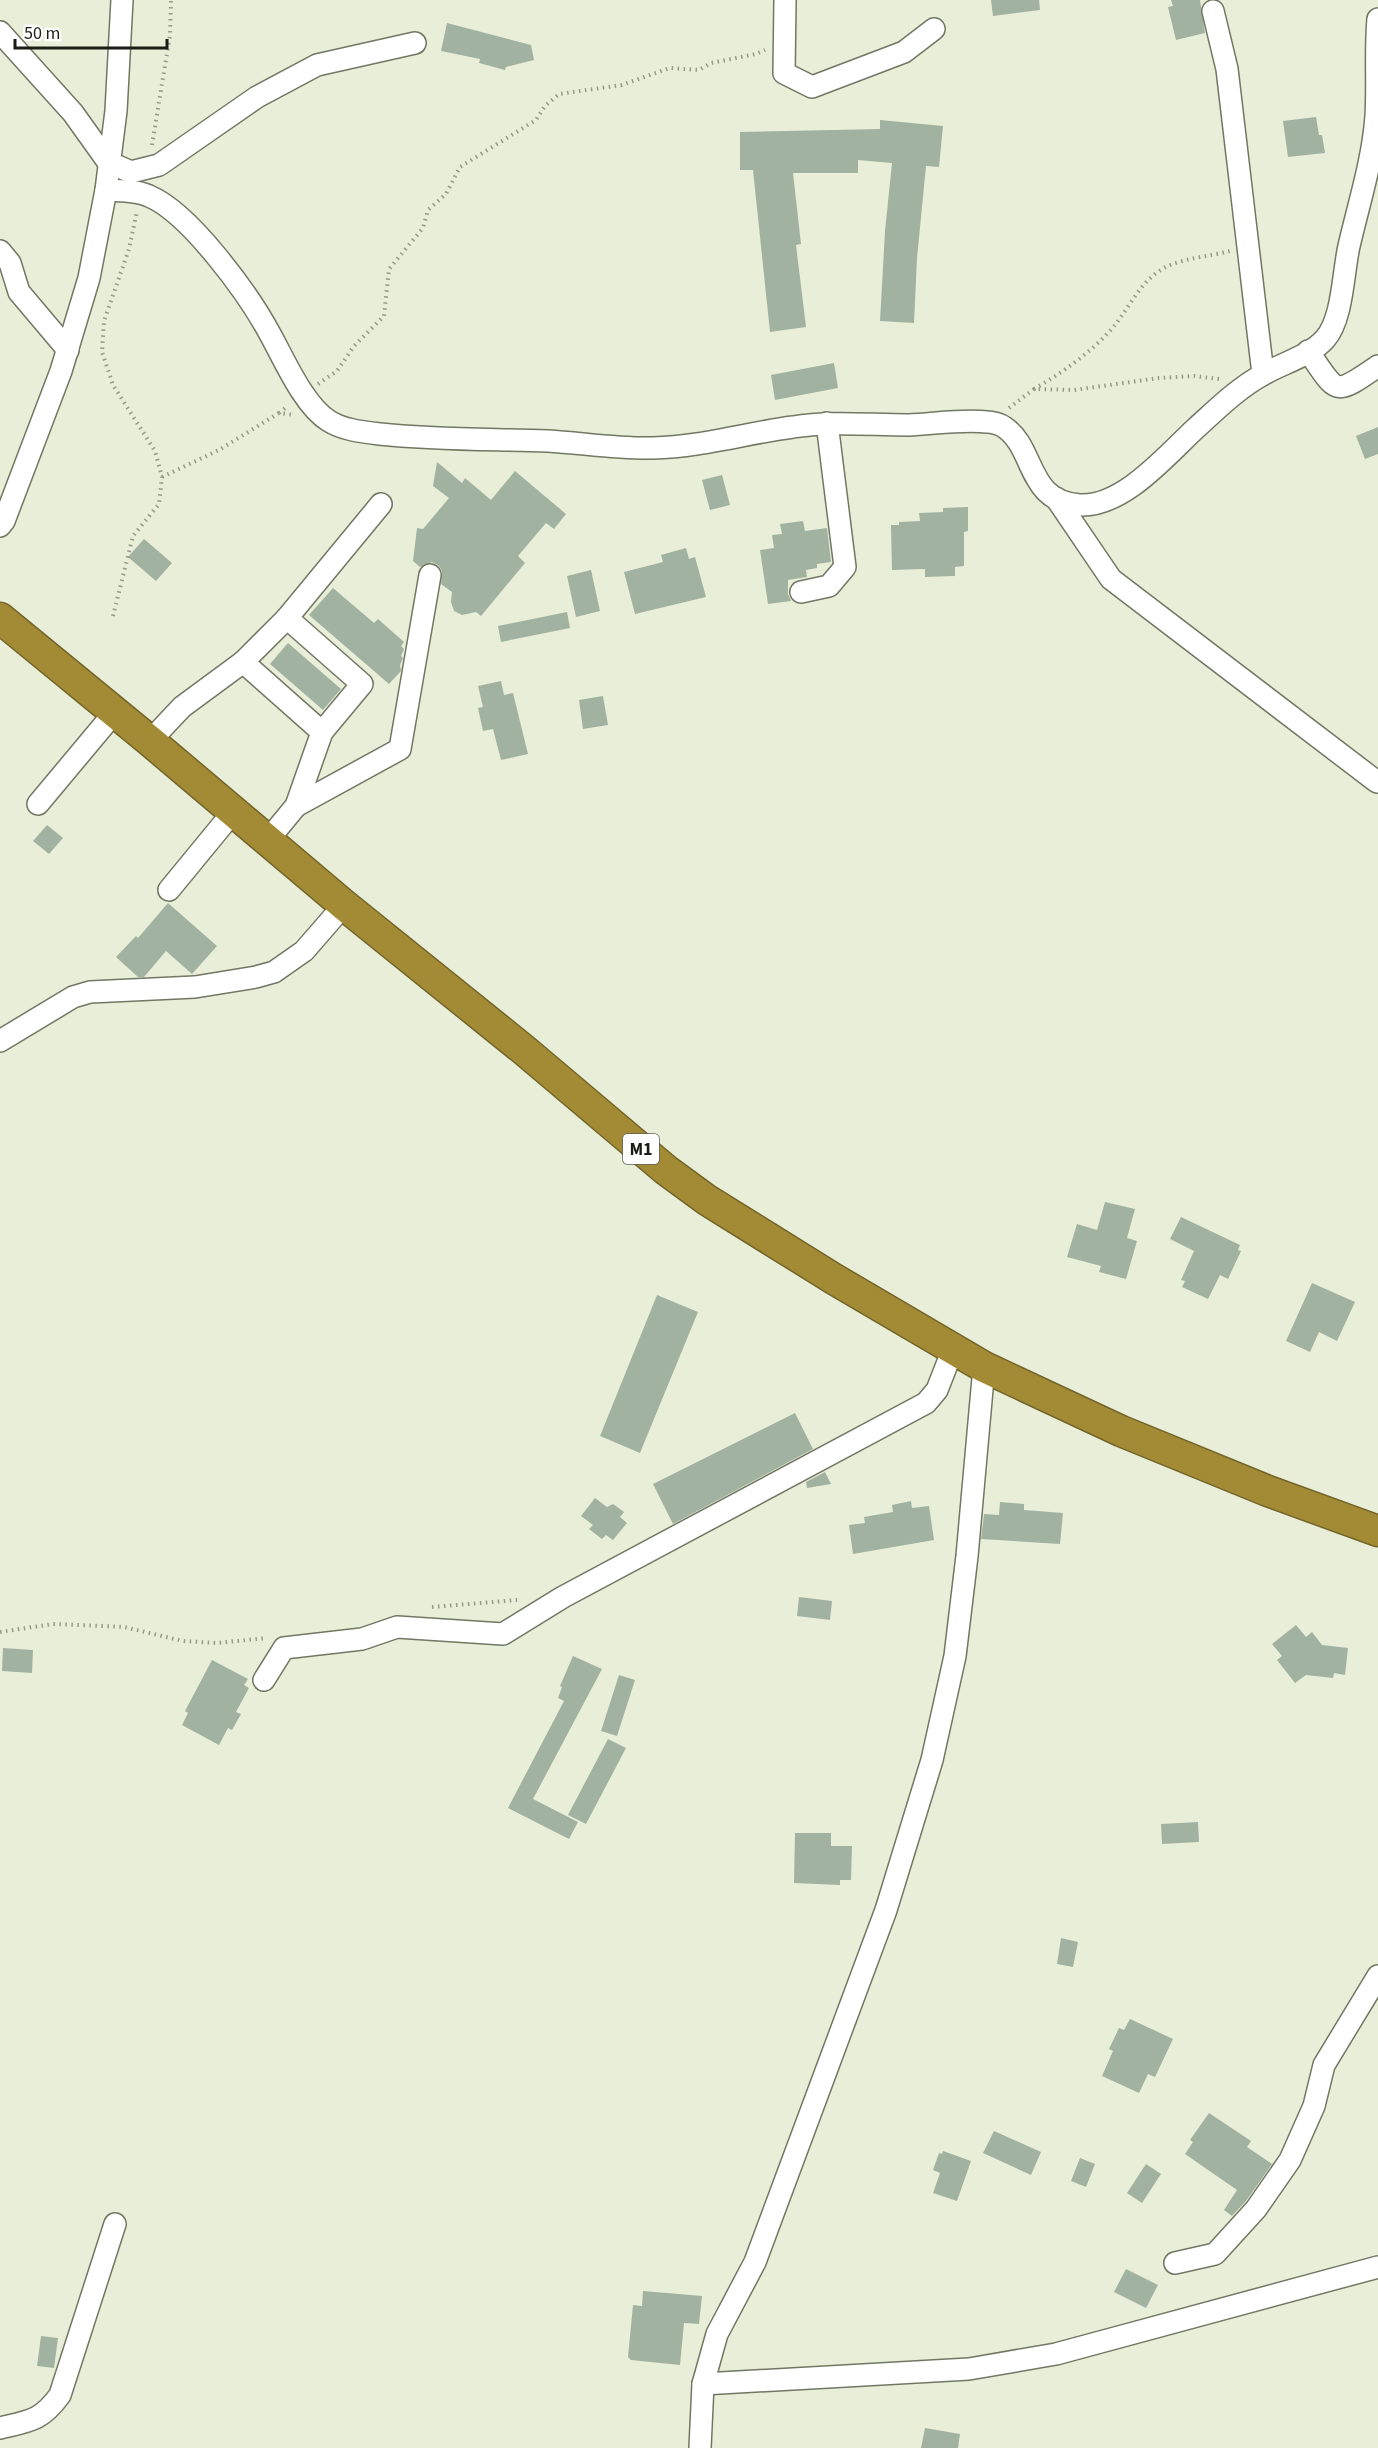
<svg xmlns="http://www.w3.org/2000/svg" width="1378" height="2448" font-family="'Source Sans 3',sans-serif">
  <rect width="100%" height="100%" fill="#e8eed8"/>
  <g fill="#a2b2a1">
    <polygon points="991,0 1039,0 1040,10 993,16"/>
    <polygon points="1171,0 1200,0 1205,33 1176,40 1168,7 1173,6"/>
    <polygon points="447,23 531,45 534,60 506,67 505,70 479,63 480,59 441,51"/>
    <polygon points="1316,117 1319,135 1322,135 1325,153 1288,157 1283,121"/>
    <polygon points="880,120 943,126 939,167 926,166 917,258 914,323 880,321 885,231 892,163 858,160 858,173 793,173 801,244 796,245 806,327 770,332 753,170 740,170 740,132 880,129"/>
    <polygon points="834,363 838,388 775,400 771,375"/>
    <polygon points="1378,427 1378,454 1365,459 1356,436"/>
    <polygon points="437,462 462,483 465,478 491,500 515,471 566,514 554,529 546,523 518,556 525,563 481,616 476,612 462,615 454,611 451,602 452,592 441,584 442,571 439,566 432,562 420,567 413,561 417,528 423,529 449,498 433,486"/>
    <polygon points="722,475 730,505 710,510 702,480"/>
    <polygon points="968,507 968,531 964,532 964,566 955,567 955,576 925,577 925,569 892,570 891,525 899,525 899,522 920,521 919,513 943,512 943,508"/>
    <polygon points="803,521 805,531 827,528 831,562 817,564 817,568 806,570 807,577 788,580 788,594 791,601 768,604 760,550 774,548 772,535 782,534 780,524"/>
    <polygon points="144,539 172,563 156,581 128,557"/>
    <polygon points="686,548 689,559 695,557 706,597 635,614 624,572 663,562 661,555"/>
    <polygon points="591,570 600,611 576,617 567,576"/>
    <polygon points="333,588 374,623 378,619 404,642 401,646 404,649 401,656 403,658 400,665 401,671 389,684 309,615"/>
    <polygon points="567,612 570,628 501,642 498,626"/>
    <polygon points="288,643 341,689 323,710 270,664"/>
    <polygon points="501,681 504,695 513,693 528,754 501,760 493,729 483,731 478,708 483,707 478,686"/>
    <polygon points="603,696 608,725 583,729 579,700"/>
    <polygon points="47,825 63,838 49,854 33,841"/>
    <polygon points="168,903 217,946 192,974 166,951 144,977 138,977 116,957 136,936 138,938"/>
    <polygon points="1105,1202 1135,1209 1127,1238 1137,1241 1126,1279 1099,1272 1101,1266 1067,1257 1077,1224 1097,1230"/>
    <polygon points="1181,1217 1240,1245 1238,1250 1241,1251 1228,1279 1220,1275 1208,1299 1182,1287 1185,1281 1181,1280 1194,1251 1170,1239"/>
    <polygon points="1312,1283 1355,1302 1337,1341 1319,1332 1310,1352 1286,1341"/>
    <polygon points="657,1295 698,1312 640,1453 600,1436"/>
    <polygon points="795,1413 813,1449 673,1524 653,1484"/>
    <polygon points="825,1472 831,1484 807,1488 806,1482"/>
    <polygon points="595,1498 607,1507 613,1504 624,1512 620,1517 627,1523 613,1540 606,1535 602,1539 589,1529 593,1525 581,1516"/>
    <polygon points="911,1501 912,1508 929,1506 934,1540 853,1554 849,1525 865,1523 864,1517 893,1512 892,1505"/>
    <polygon points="1000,1502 1024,1504 1024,1510 1063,1513 1060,1544 981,1539 984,1514 999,1515"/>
    <polygon points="799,1597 832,1601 830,1620 797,1616"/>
    <polygon points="1296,1625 1306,1637 1312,1632 1322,1645 1348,1648 1345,1675 1334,1673 1333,1678 1306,1675 1295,1683 1277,1660 1282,1656 1272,1644"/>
    <polygon points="3,1648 33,1650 32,1673 2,1671"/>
    <polygon points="573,1656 602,1669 533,1799 578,1822 569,1839 508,1808 564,1701 558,1698 562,1687 560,1686"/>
    <polygon points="212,1660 248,1679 244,1685 249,1688 236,1712 241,1714 232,1730 228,1728 219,1745 182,1725 188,1713 185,1711"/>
    <polygon points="619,1675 635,1680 617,1736 601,1731"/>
    <polygon points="608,1739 626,1748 586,1824 568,1815"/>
    <polygon points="1198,1822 1199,1842 1162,1844 1161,1824"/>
    <polygon points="795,1833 831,1833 831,1846 852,1846 851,1880 840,1880 840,1885 794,1883"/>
    <polygon points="1061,1938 1078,1942 1073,1967 1057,1964"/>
    <polygon points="1130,2019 1173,2039 1155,2077 1148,2074 1139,2093 1102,2076 1113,2051 1109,2049 1119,2028 1124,2030"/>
    <polygon points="1209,2113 1251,2141 1247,2147 1272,2164 1246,2201 1232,2216 1224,2210 1237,2190 1185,2154 1193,2142 1190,2140"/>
    <polygon points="994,2131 1041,2152 1031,2175 983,2153"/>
    <polygon points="943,2151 971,2161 957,2201 933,2193 940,2173 933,2170 939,2153 942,2154"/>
    <polygon points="1080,2158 1095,2164 1086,2187 1071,2181"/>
    <polygon points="1146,2164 1161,2174 1142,2203 1127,2193"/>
    <polygon points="1126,2269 1158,2285 1146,2308 1114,2292"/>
    <polygon points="643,2291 702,2296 699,2324 684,2323 680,2365 631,2360 628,2357 633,2305 642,2306"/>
    <polygon points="41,2336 58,2338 54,2368 37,2366"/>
    <polygon points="925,2428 960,2434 958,2448 921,2448"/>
  </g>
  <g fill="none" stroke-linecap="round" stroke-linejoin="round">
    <g stroke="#727763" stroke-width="24">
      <g id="minor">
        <polyline points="785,0 784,73 812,87 904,52 934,29"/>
        <polyline points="1213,11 1227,69 1263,374"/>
        <polyline points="0,32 73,113 108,162 131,172 159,165 257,97 317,65 415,43"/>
        <path d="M106,190C120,191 136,190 149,196C190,213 249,295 270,334C284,359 304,406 329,421C343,430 363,432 380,434C436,440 491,439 548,441C582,443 618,449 653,448C701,447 747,433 793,427C831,421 869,425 908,425C934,424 962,419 987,422C992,422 1000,424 1004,427C1036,448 1026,502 1080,505C1123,507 1166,456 1195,429C1217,409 1238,388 1264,374C1283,363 1310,356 1325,339C1343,319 1343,272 1349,246C1359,203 1373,159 1376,116C1378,84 1375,51 1378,19"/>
        <polyline points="0,251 10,263 19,292 68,350"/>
        <path d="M1308,351C1338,394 1333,397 1378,366"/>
        <polyline points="1056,498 1111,579 1377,782"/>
        <polyline points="0,526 4,521 61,371 89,278 106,190 116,111 122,0"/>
        <polyline points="801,592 829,586 845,567 827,423"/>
        <polyline points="287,618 381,504"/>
        <polyline points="243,662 287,618 362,684 322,732"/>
        <polyline points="150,741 182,707 243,662 322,732 296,806 267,841"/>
        <polyline points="38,804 114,713"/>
        <polyline points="296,806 400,749 430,575"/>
        <polyline points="169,890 233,812"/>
        <polyline points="0,1041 73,997 90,992 195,987 256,977 274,972 304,951 344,905"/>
        <polyline points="264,1680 284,1648 362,1639 397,1627 503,1634 563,1597 926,1403 937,1390 953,1349"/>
        <polyline points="1175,2263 1215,2254 1256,2209 1290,2160 1314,2106 1324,2065 1378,1976"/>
        <polyline points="703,2384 969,2369 1056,2354 1378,2267"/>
        <path d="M0,2428C30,2421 41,2421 60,2395L115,2224"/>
        <polyline points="700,2448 703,2384 717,2334 755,2262 886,1910 932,1760 955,1656 967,1556 984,1367"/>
      </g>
    </g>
    <g stroke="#73642a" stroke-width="33">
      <polyline id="highway" points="0,618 150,741 344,905 524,1050 666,1170 707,1200 834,1279 984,1367 1121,1431 1268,1491 1378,1531"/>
    </g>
    <g stroke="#959a89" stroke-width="4" stroke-dasharray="1.5 4.5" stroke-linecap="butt">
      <polyline points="152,145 170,35 171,0"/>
      <polyline points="318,384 337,371 354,346 384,316 389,269 423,228 428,210 446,194 460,167 536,120 545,106 559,94 622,85 670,68 699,70 711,63 756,54 765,50"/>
      <path d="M1034,389C1060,374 1086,356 1107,334C1128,313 1139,279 1168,266C1186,258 1211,256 1230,251"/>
      <polyline points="1009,408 1034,389 1074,390 1159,378 1194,376 1219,379"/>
      <polyline points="279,413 288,406"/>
      <polyline points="162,477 219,450 279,413 294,415"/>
      <polyline points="113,616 133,536 159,504 162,477 155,451 113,385 102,352 104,321 129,249 137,211"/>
      <polyline points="432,1607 517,1600"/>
      <polyline points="0,1632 53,1624 124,1627 183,1641 216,1643 267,1638"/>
    </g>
    <use href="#minor" stroke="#fff" stroke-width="21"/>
    <use href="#highway" stroke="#a38b35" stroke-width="30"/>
  </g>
  <g text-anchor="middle" stroke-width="5" stroke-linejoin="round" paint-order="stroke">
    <rect fill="#fff" stroke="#5f615b" stroke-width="1.5" x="623" y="1134" width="36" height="30" rx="4.5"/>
    <g font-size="18" font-weight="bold" fill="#1b1d15">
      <text x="641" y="1155">M1</text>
    </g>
  </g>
  <path d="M15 39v9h152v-9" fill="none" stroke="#1b1d15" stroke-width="3"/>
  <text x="24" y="39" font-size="18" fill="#1b1d15" stroke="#ffffff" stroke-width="4.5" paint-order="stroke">50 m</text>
</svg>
